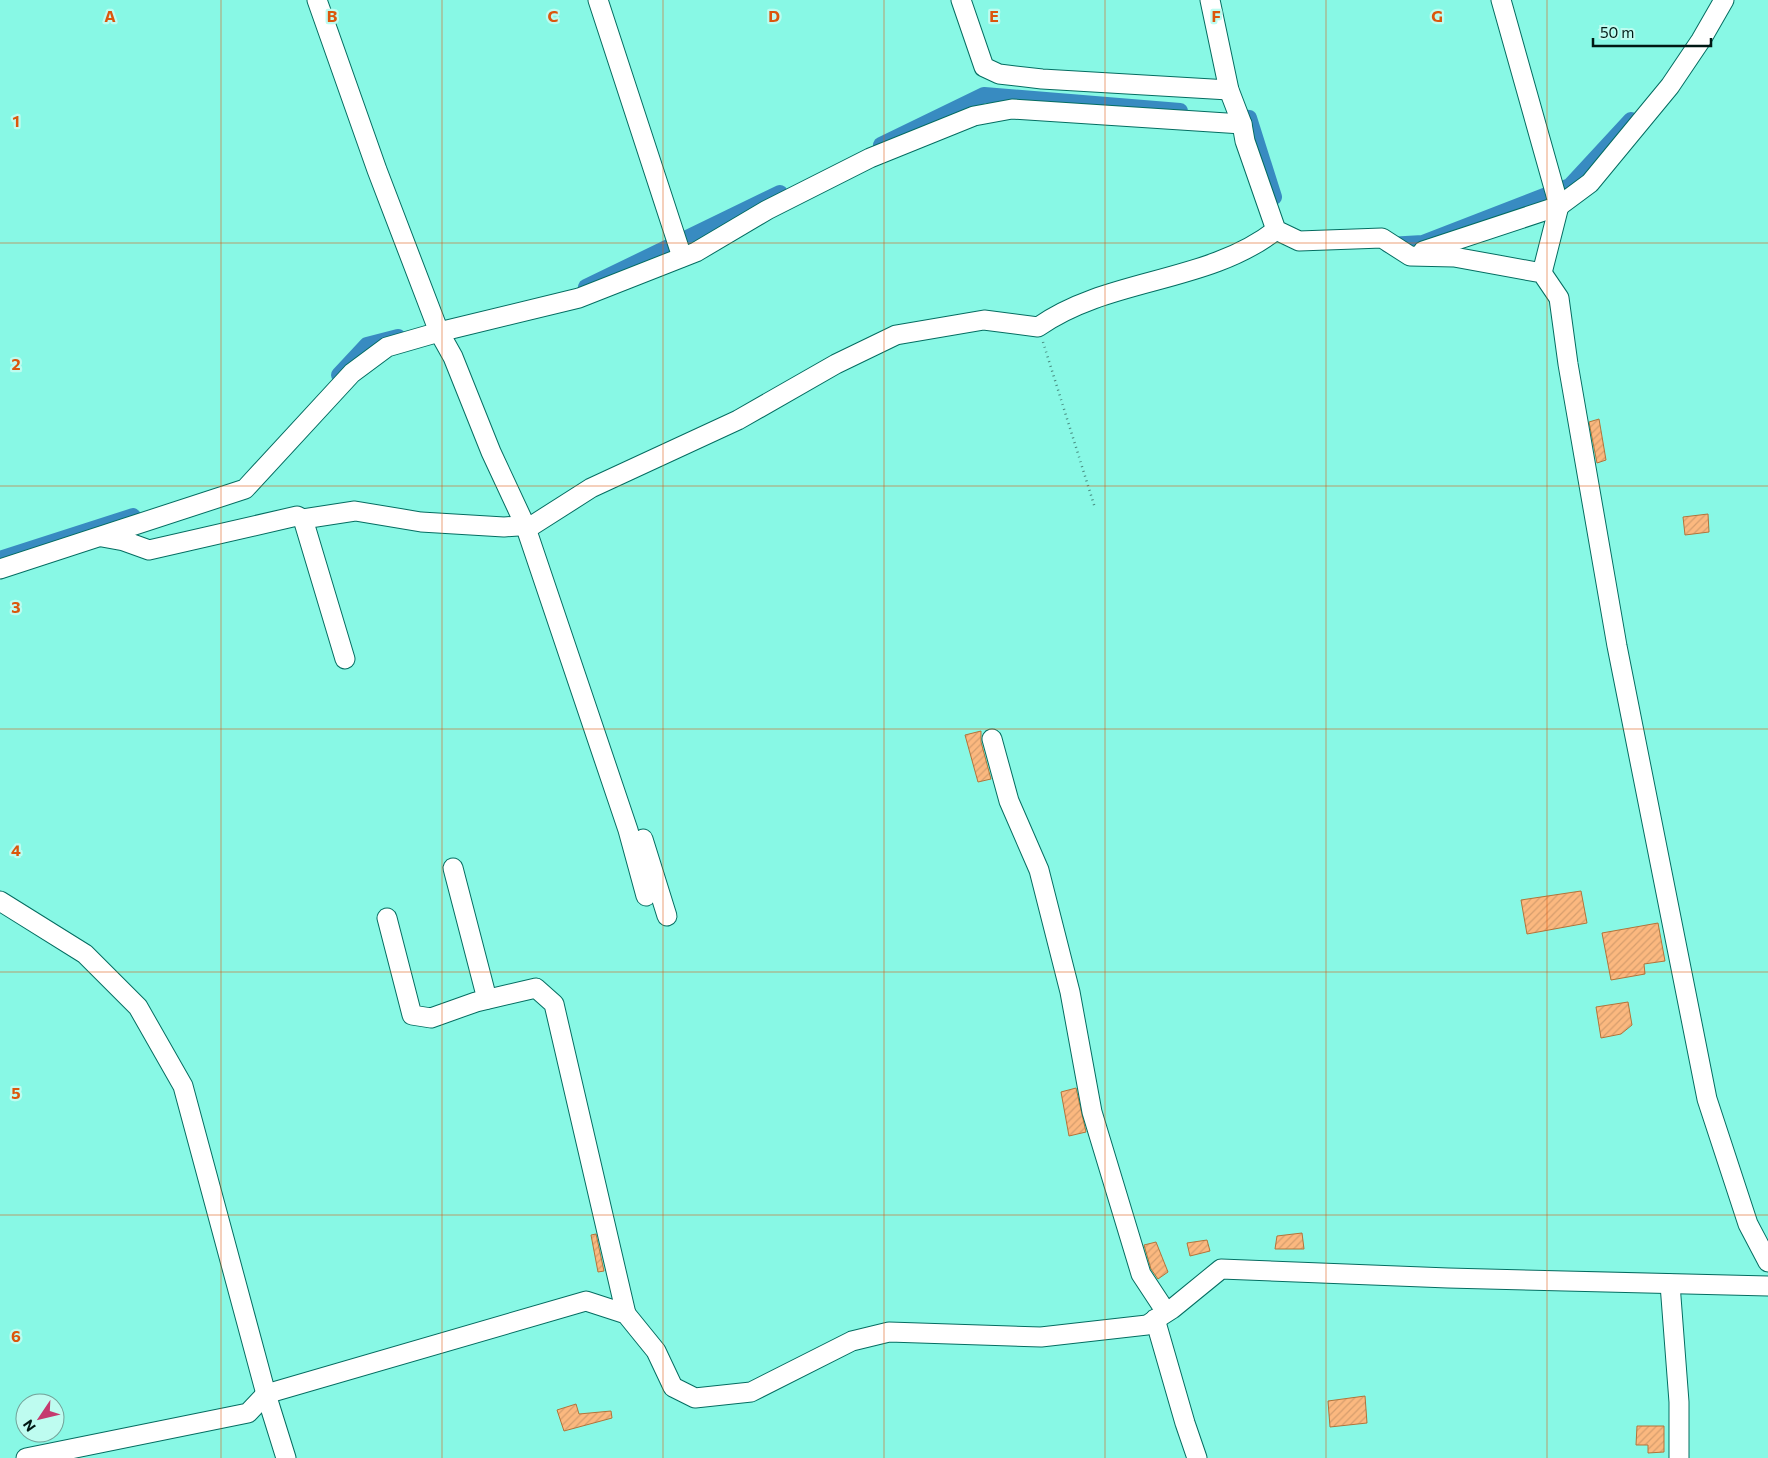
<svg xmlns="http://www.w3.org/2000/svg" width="1768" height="1458" font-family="Commissioner,sans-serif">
  <defs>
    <pattern id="building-hatch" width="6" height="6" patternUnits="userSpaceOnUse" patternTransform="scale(1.25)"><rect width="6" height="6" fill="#fbb87f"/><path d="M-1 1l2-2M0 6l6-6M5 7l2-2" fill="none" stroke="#d59d6d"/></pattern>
  </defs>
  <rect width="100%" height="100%" fill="#88f8e5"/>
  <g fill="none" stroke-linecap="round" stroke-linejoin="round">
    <g stroke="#388bc1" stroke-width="16">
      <polyline points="1239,117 1249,118 1274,197"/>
      <polyline points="881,145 984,95 1180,111"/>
      <polyline points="1388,245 1423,243 1570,186 1631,120"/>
      <polyline points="586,287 780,193"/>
      <polyline points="339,375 367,345 398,337"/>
      <polyline points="0,559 133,516"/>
    </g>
  </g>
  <g fill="url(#building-hatch)" stroke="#b2743a">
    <polygon points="1599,419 1606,460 1597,463 1589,422"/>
    <polygon points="1708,514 1709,532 1685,535 1683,517"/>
    <polygon points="981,731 981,742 991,779 978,782 965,735"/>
    <polygon points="1581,891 1587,923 1527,934 1521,900"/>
    <polygon points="1658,923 1665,961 1644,964 1645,974 1611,980 1602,933"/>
    <polygon points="1628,1002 1632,1025 1621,1034 1601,1038 1596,1007"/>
    <polygon points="1076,1088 1086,1132 1069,1136 1061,1092"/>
    <polygon points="1302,1233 1304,1249 1275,1249 1277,1236"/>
    <polygon points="596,1234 604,1271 598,1272 591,1235"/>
    <polygon points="1207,1240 1210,1251 1190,1256 1187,1243"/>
    <polygon points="1156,1242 1168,1272 1158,1279 1151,1269 1144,1245"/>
    <polygon points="1365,1396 1367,1423 1330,1427 1328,1401"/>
    <polygon points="576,1404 579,1414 611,1411 612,1418 564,1431 557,1410"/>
    <polygon points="1637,1426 1664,1426 1664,1452 1648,1453 1648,1445 1636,1445"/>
  </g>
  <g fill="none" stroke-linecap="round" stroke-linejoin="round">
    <g stroke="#046d61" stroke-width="21">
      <g id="minor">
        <polyline points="317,0 377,170 439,332 453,357 491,452 525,525 628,830 646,896"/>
        <polyline points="598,0 682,257"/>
        <polyline points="961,0 984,67 999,74 1042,79 1229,90"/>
        <polyline points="1210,0 1229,90 1242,124 1245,141 1276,230 1299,241 1382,238 1410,256 1454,257 1542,273 1559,298 1568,364 1617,646 1707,1099 1748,1224 1768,1262"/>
        <polyline points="1501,0 1559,206 1542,273"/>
        <polyline points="1423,251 1559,206 1590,183 1670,86 1701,40 1724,0"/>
        <path d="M303,519L355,511L421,522L504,527L533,525L591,488L738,420L836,364L896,335L984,320L1038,327C1109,277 1207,284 1276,230"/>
        <polyline points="102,537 124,541 149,550 297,516 303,519 345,659"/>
        <polyline points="0,569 245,489 352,373 387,347 439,332 579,298 696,252 767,210 870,158 974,116 1012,109 1242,124"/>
        <polyline points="992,739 1009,801 1039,870 1070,992 1092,1112 1141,1274 1166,1312"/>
        <polyline points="643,839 667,916"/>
        <polyline points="453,868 487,999"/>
        <polyline points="0,901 85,954 138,1007 183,1086 266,1394 286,1458"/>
        <polyline points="387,918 412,1015 431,1018 476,1002 536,988 554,1004 626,1314"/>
        <polyline points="1670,1284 1679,1402 1679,1458"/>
        <polyline points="1155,1319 1185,1423 1197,1458"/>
        <polyline points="26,1458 248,1413 266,1394 586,1301 626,1314 656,1351 673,1387 695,1398 751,1392 852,1341 889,1332 1041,1337 1147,1325 1172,1309 1221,1269 1448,1278 1768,1286"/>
      </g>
    </g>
    <polyline stroke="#488d81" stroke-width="2.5" stroke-dasharray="1 4" stroke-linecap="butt" points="1043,342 1095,508"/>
    <use href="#minor" stroke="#fff" stroke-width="19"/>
  </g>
  <path fill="none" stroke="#dc560c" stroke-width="1" stroke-opacity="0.55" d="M221,0V1458M442,0V1458M663,0V1458M884,0V1458M1105,0V1458M1326,0V1458M1547,0V1458M0,243H1768M0,486H1768M0,729H1768M0,972H1768M0,1215H1768"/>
  <g font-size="16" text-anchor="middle" font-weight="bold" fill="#dc560c" stroke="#befcf0" stroke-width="4.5" stroke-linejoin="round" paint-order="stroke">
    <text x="110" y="22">A</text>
    <text x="332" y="22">B</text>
    <text x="553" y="22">C</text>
    <text x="774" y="22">D</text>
    <text x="994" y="22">E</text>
    <text x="1216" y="22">F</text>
    <text x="1437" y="22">G</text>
    <text x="16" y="127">1</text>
    <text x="16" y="370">2</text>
    <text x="16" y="613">3</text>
    <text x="16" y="856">4</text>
    <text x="16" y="1099">5</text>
    <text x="16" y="1342">6</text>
  </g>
  <g transform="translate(40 1418) rotate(235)"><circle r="24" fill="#befcf0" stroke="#72a198"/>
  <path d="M0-4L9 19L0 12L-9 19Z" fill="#c53a6f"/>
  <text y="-8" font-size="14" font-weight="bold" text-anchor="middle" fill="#011814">N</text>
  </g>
  <path d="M1593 38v8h118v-8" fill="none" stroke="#011814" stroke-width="2.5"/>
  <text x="1600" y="38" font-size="15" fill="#011814" stroke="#befcf0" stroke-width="4" paint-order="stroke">50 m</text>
</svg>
